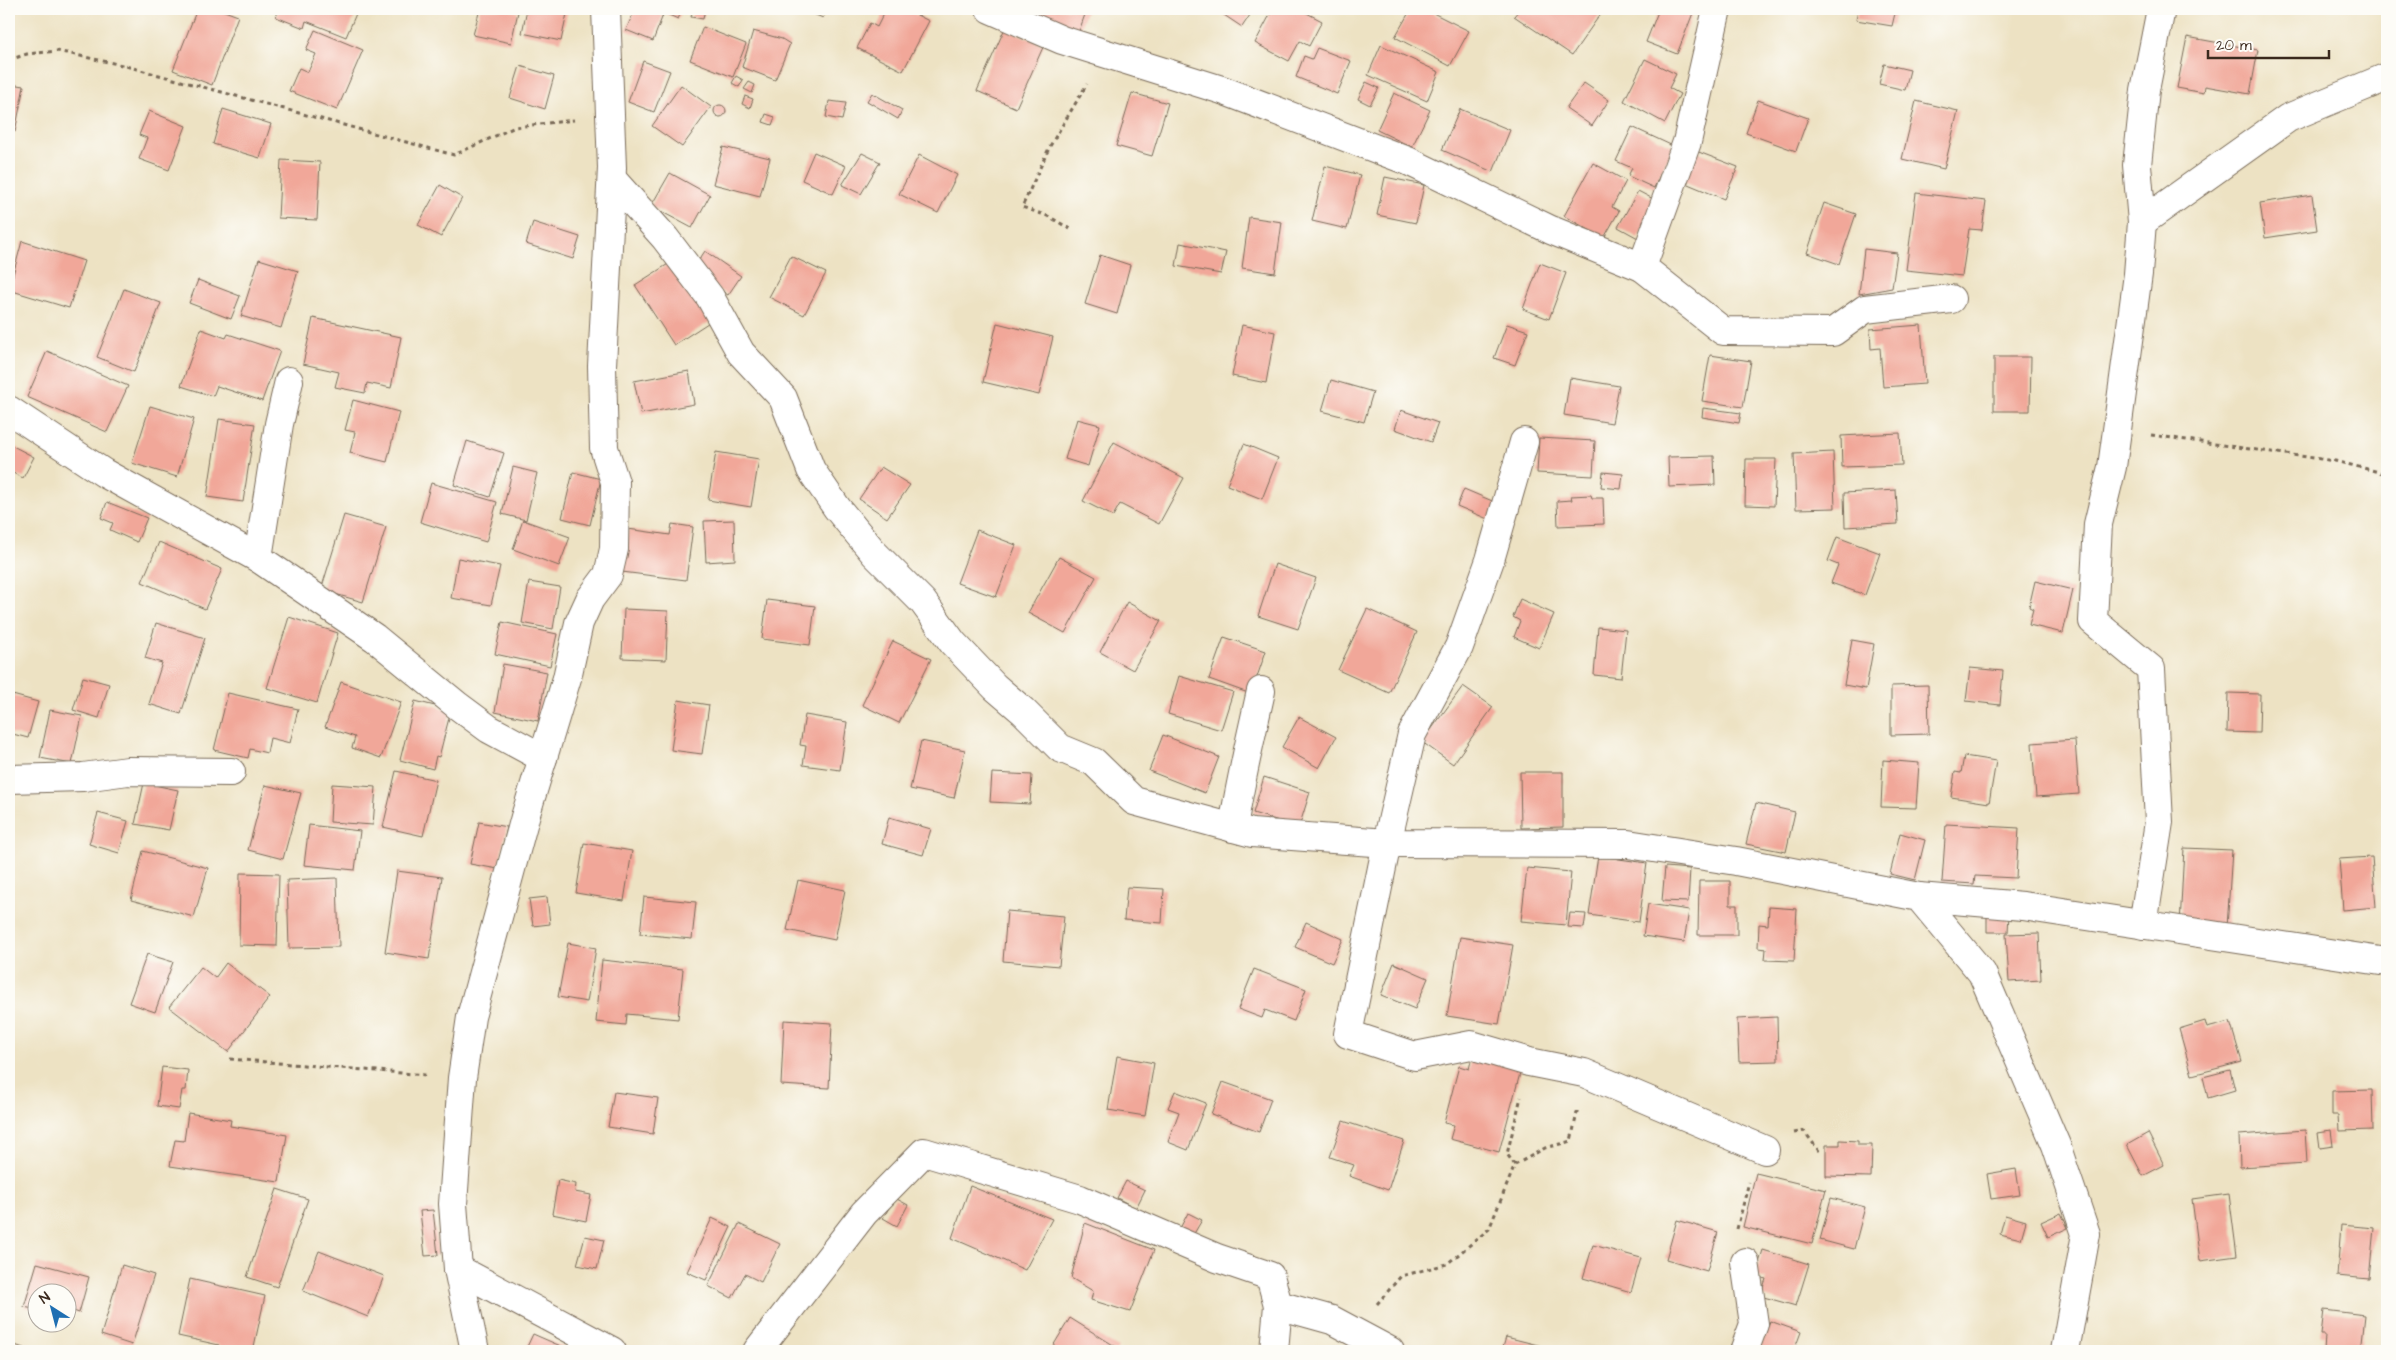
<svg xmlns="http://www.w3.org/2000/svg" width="2396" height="1360" font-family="'Architects Daughter',sans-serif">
  <rect width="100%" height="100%" fill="#fdfcf7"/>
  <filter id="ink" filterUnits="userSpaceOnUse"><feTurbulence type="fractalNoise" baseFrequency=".02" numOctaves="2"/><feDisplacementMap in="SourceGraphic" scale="10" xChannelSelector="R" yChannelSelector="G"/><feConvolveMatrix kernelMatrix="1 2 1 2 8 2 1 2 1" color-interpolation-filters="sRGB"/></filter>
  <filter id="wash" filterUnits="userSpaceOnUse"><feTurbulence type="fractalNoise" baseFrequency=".0096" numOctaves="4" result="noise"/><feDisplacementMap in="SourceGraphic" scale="20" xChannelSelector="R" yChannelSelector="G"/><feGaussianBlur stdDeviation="1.12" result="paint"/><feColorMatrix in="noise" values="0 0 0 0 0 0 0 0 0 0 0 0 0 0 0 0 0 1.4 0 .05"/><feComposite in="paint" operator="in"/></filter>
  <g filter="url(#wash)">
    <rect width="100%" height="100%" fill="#ede2c3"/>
    <g id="blocks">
      <g fill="#f1a799">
        <polygon points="197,9 219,9 238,16 212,85 173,70"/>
        <polygon points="279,9 358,9 346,37 306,21 304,28 276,17"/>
        <polygon points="480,9 505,9 518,12 511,43 473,35"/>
        <polygon points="527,9 568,9 561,41 522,33"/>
        <polygon points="635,9 648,9 663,15 653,41 626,30"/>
        <polygon points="655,9 683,9 678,19"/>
        <polygon points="693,9 705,9 703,19 691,17"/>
        <polygon points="801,9 827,9 823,18"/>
        <polygon points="886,9 905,9 929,21 903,71 857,48 870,23 877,27"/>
        <polygon points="1039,9 1087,9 1078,34 1035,19"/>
        <polygon points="1215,9 1254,9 1242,27"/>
        <polygon points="1273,9 1299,9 1322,21 1309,46 1300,41 1289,61 1255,43"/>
        <polygon points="1411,9 1425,9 1469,31 1450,66 1395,37"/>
        <polygon points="1520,9 1604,9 1572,55 1514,16"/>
        <polygon points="1659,9 1683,9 1693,13 1677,54 1646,42"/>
        <polygon points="1858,9 1896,9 1892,26 1856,20"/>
        <polygon points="703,27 746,44 733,77 690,60"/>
        <polygon points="1005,28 1044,45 1016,108 977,91"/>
        <polygon points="315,30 363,50 337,110 289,91 299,68 308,72 316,54 306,50"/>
        <polygon points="753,31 782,39 790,44 775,80 742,67"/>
        <polygon points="2187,37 2258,50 2250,94 2205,86 2204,93 2177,88"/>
        <polygon points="1381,45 1439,72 1427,101 1368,75"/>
        <polygon points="1317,48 1351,61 1337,94 1296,77 1304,56 1312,59"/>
        <polygon points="1645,59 1676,74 1669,88 1680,94 1665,123 1624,101"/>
        <polygon points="643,61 670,71 654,112 628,102"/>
        <polygon points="1884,64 1910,70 1905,90 1879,84"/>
        <polygon points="520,66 554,76 545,109 510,98"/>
        <polygon points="736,76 743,80 739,87 732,83"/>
        <polygon points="749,82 755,85 752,93 744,89"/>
        <polygon points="1366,82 1379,88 1370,105 1358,99"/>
        <polygon points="1584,83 1609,100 1592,126 1566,108"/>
        <polygon points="9,84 24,86 15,132 9,131"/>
        <polygon points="681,85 711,107 682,147 652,126"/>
        <polygon points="872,93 902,110 898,119 867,101"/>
        <polygon points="1132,93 1168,103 1152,156 1116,146"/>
        <polygon points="1394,93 1430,110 1412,147 1377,130"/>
        <polygon points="745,96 753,99 750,108 742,104"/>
        <polygon points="1758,100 1808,118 1796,151 1746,133"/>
        <polygon points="829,101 846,103 842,120 826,117"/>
        <polygon points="1916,101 1958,111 1944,169 1902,159"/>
        <circle cx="720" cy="111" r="6"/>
        <polygon points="223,109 271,124 260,158 213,144"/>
        <polygon points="1460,109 1510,130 1493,172 1442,150"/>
        <polygon points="149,111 186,126 169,170 139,159 147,138 139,135"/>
        <polygon points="766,114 775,117 772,125 763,122"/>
        <polygon points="1632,127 1673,146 1654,188 1628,176 1632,168 1616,161"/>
        <polygon points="723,147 770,158 760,196 713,184"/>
        <polygon points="1696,151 1738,167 1724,199 1683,182"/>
        <polygon points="814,152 846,166 833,194 802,180"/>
        <polygon points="862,153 880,162 861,194 842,185"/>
        <polygon points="919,155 957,175 938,213 899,194"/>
        <polygon points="281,160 320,162 317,220 278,218"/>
        <polygon points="1593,163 1626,181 1612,207 1619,211 1604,238 1564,216"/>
        <polygon points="1325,166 1360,175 1347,229 1312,221"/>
        <polygon points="670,173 710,195 692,228 651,206"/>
        <polygon points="1385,177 1424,185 1416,223 1377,215"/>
        <polygon points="440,185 462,198 441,237 418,225"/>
        <polygon points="1638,191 1657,201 1638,238 1618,227"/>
        <polygon points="1916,193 1986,201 1982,230 1969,229 1962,276 1906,270"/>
        <polygon points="2312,195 2317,230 2265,238 2260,203"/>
        <polygon points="1824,203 1856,214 1839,264 1807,253"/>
        <polygon points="1249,217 1282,222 1275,273 1242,268"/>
        <polygon points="533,222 580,237 573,259 526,244"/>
        <polygon points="22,241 84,261 69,308 9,290"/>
        <polygon points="1180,243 1226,252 1221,274 1176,266"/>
        <polygon points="1864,249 1897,253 1892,288 1859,294"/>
        <polygon points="705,251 741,276 728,295 703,279 695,266"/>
        <polygon points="1100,255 1130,265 1117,314 1085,304"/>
        <polygon points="791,256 826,273 804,315 769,297"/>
        <polygon points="259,259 298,271 281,328 241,316"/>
        <polygon points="673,261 711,321 674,345 635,285"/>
        <polygon points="1540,263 1566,273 1549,319 1523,309"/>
        <polygon points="198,280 240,296 231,319 189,303"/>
        <polygon points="124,289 161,303 134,372 97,357"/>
        <polygon points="313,318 401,337 391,388 367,383 365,393 335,387 339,372 303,364"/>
        <polygon points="997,323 1053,337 1039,395 983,382"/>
        <polygon points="1507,324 1528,331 1515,365 1494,358"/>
        <polygon points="1242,325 1275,332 1266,383 1232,376"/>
        <polygon points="1921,325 1925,384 1883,387 1880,348 1871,349 1870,329"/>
        <polygon points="201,329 226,338 228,334 280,351 262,401 217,386 213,396 181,386"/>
        <polygon points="47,351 128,386 107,432 27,397"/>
        <polygon points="1710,355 1751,361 1743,407 1702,401"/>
        <polygon points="1994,357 2031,357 2030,411 1994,411"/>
        <polygon points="689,371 694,404 641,414 634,381"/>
        <polygon points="1570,378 1619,386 1612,423 1564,415"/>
        <polygon points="1331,380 1373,392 1364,422 1322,411"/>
        <polygon points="353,400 399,412 387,462 350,453 355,432 345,430"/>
        <polygon points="150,406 194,419 177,477 132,463"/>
        <polygon points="1703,408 1741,413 1739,423 1702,417"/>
        <polygon points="1401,410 1438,423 1431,442 1395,429"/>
        <polygon points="219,419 255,424 243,502 207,497"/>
        <polygon points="1077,419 1100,425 1088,466 1065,459"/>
        <polygon points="1900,433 1902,465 1842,467 1841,436"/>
        <polygon points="1539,438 1595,441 1593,476 1537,473"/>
        <polygon points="467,441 504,453 490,497 454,485"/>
        <polygon points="1114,442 1184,478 1159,524 1120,504 1113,516 1083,501"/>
        <polygon points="9,444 34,457 23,478 9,471"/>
        <polygon points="1244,444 1278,458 1262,499 1227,485"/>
        <polygon points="716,452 759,459 751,507 708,500"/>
        <polygon points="1833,452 1835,508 1796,509 1794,454"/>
        <polygon points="1714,456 1715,485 1669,487 1668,457"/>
        <polygon points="1746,459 1776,459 1774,506 1745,505"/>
        <polygon points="513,467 537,473 526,520 502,514"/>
        <polygon points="881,467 910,485 887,518 859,499"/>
        <polygon points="573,472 601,479 590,525 562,518"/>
        <polygon points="1603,472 1623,474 1621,489 1601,487"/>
        <polygon points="431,483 497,502 486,542 420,522"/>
        <polygon points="1464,489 1497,503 1490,520 1457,506"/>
        <polygon points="1896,490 1898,524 1845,527 1844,493"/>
        <polygon points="1591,495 1592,498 1603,498 1604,524 1558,526 1557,501 1572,500 1571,496"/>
        <polygon points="107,502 147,518 137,542 110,530 113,523 101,518"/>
        <polygon points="344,515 386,527 363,602 321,590"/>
        <polygon points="523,520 570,537 559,566 513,549"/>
        <polygon points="734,520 735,560 706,562 704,521"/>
        <polygon points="672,524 693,527 686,580 622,572 628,529 670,535"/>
        <polygon points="977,530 1016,545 996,597 957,583"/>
        <polygon points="1837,537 1880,553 1865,595 1831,583 1838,565 1828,561"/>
        <polygon points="159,542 222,569 205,609 142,582"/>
        <polygon points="1059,557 1096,577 1065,633 1028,613"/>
        <polygon points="458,558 500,566 491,605 451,598"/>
        <polygon points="1275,564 1316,578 1298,629 1258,616"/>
        <polygon points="2035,581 2073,590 2063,633 2029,625 2033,609 2029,607"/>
        <polygon points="529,582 560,587 553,629 522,623"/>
        <polygon points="1520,599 1554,614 1539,648 1514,637 1520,621 1513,617"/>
        <polygon points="767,600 815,606 810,645 762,639"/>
        <polygon points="1127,602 1161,621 1133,670 1100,652"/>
        <polygon points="624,609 668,611 666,660 622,658"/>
        <polygon points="1367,609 1417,632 1389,693 1338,670"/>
        <polygon points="289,617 338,633 317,703 267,688"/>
        <polygon points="502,622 557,634 550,666 495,654"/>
        <polygon points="156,623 205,638 181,714 149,704 162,663 145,658"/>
        <polygon points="1598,627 1626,630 1621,678 1594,675"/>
        <polygon points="1224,637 1266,651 1251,694 1209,679"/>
        <polygon points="1852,640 1874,644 1866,689 1844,685"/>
        <polygon points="893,641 931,659 899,723 862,705"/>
        <polygon points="503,664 547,672 538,721 495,712"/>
        <polygon points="1970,668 2003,671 2000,705 1966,701"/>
        <polygon points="1179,676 1233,692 1221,730 1168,714"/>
        <polygon points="83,677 109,684 99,718 73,710"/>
        <polygon points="341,682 401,702 381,758 352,748 355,737 325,727"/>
        <polygon points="1928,685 1929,734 1891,735 1891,686"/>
        <polygon points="1463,686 1493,707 1453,764 1422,742"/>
        <polygon points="228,693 298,709 290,743 270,738 267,753 250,749 248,758 214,750"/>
        <polygon points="2228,693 2260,694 2259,733 2227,732"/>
        <polygon points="9,694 38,702 28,738 9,733"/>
        <polygon points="678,700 709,705 702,754 671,750"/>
        <polygon points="415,701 451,710 439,757 436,756 433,769 400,760"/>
        <polygon points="50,710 82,716 72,764 40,758"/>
        <polygon points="805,715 847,722 840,770 803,765 806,746 800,745"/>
        <polygon points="1299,717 1336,737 1319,768 1282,747"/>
        <polygon points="1163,735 1219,757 1205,793 1149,771"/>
        <polygon points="2075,740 2079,794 2036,797 2032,743"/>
        <polygon points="921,741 965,750 954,798 910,789"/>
        <polygon points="1964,756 1996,761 1989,803 1951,797 1955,772 1961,773"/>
        <polygon points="1883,760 1919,763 1916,808 1881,807"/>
        <polygon points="396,771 436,780 423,836 383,827"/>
        <polygon points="1520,772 1563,772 1563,827 1521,828"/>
        <polygon points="992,773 1032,775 1030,804 990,802"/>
        <polygon points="1264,777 1310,792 1299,827 1253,813"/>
        <polygon points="144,783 178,790 169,830 135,824"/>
        <polygon points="332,784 376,787 373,825 330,822"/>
        <polygon points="265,785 301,793 283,859 248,850"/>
        <polygon points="1756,803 1795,812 1786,852 1746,844"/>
        <polygon points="98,813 128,821 119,853 89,844"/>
        <polygon points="889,817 931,829 923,855 882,844"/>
        <polygon points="479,822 507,827 498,869 470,864"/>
        <polygon points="1946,824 2019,828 2016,878 1975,876 1974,884 1942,882"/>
        <polygon points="309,825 360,831 355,870 304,865"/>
        <polygon points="1900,833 1925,840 1915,880 1890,874"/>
        <polygon points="584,843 632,851 624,901 576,893"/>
        <polygon points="2184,848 2232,850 2227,928 2180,925"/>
        <polygon points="143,851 208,868 194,917 131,900"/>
        <polygon points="1598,856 1647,863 1639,922 1589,915"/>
        <polygon points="2372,857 2376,907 2343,910 2339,859"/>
        <polygon points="1665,867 1690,869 1688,902 1662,901"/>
        <polygon points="1527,868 1571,872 1566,925 1521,921"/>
        <polygon points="397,871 442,877 429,959 385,952"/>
        <polygon points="240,873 279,874 277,946 239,945"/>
        <polygon points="337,878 339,947 289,948 287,880"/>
        <polygon points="798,880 845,890 835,940 787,930"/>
        <polygon points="1699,881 1730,881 1730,905 1737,905 1737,935 1698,935"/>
        <polygon points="1127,887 1164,889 1162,923 1124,920"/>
        <polygon points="547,897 550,924 533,926 529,899"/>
        <polygon points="644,897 696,902 692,939 640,934"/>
        <polygon points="1648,904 1689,910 1684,942 1643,936"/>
        <polygon points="1769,907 1797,909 1794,961 1765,960 1766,949 1758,948 1759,924 1768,925"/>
        <polygon points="1007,911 1064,916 1059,966 1003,961"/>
        <polygon points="1570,913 1586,914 1584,928 1568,927"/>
        <polygon points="1987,913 2009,914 2008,932 1987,932"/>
        <polygon points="1306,922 1343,939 1332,963 1295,947"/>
        <polygon points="2039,933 2041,980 2009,982 2006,934"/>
        <polygon points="1460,937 1513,945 1499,1024 1447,1016"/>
        <polygon points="568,943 596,948 587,1002 558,997"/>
        <polygon points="147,954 173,962 155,1012 129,1003"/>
        <polygon points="602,960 683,969 678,1019 627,1014 626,1025 596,1022"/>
        <polygon points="226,963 270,997 228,1052 169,1007 201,967 215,978"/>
        <polygon points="1394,963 1428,978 1415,1009 1381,995"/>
        <polygon points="1254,969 1306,989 1294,1021 1265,1010 1262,1018 1238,1009"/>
        <polygon points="1777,1017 1778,1061 1739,1062 1737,1019"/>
        <polygon points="784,1020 832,1023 829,1088 781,1085"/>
        <polygon points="2205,1021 2207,1028 2230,1022 2242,1062 2192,1075 2179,1029"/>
        <polygon points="1473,1053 1522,1066 1499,1152 1450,1139 1454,1125 1444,1123 1459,1066 1469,1069"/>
        <polygon points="1117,1056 1154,1063 1145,1116 1108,1110"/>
        <polygon points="162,1067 188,1070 186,1090 182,1090 179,1109 157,1106"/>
        <polygon points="2230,1070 2235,1090 2208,1098 2203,1077"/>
        <polygon points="1223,1082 1271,1099 1259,1132 1211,1114"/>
        <polygon points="2372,1090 2373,1130 2339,1131 2338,1115 2332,1115 2332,1091"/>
        <polygon points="1175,1091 1206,1103 1188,1150 1168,1142 1179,1112 1168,1108"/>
        <polygon points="614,1092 658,1098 653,1134 608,1127"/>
        <polygon points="188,1113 231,1120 230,1126 287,1135 279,1182 170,1166 175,1140 184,1141"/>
        <polygon points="1343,1121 1404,1141 1388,1190 1349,1176 1354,1165 1330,1157"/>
        <polygon points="2305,1130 2307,1163 2240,1167 2239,1135"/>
        <polygon points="2331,1130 2333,1146 2320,1148 2318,1132"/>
        <polygon points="2148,1133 2164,1165 2143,1176 2127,1145"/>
        <polygon points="1840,1140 1858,1141 1858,1145 1872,1145 1871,1177 1826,1176 1826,1145 1840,1145"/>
        <polygon points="2016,1169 2020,1195 1991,1199 1987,1174"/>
        <polygon points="1756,1173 1826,1190 1812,1244 1743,1227"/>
        <polygon points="558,1180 576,1184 575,1192 591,1195 586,1221 552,1214"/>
        <polygon points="1126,1181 1145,1190 1136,1208 1117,1198"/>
        <polygon points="970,1186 1052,1219 1025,1270 952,1238"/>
        <polygon points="277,1189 308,1199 277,1287 247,1277"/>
        <polygon points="2229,1194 2237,1256 2200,1261 2192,1199"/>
        <polygon points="895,1198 908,1205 897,1226 883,1218"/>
        <polygon points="1831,1198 1865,1207 1854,1249 1820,1240"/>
        <polygon points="433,1210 438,1255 425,1256 420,1211"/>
        <polygon points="1188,1213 1202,1220 1192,1237 1179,1230"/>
        <polygon points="2061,1213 2068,1228 2048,1237 2041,1222"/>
        <polygon points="2005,1215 2026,1221 2021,1239 2000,1234"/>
        <polygon points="712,1218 731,1227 706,1280 687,1272"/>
        <polygon points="1677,1220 1718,1232 1707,1271 1666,1259"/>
        <polygon points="1085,1223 1154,1250 1130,1312 1091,1300 1093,1291 1071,1278"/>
        <polygon points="739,1224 780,1244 761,1282 745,1274 732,1298 708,1286"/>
        <polygon points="2341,1225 2374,1228 2369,1279 2337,1276"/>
        <polygon points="585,1236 604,1240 597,1269 577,1265"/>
        <polygon points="1593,1245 1641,1258 1631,1292 1583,1278"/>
        <polygon points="1763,1250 1809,1264 1796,1306 1760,1296 1766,1279 1755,1276"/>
        <polygon points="319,1251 384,1276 368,1317 303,1291"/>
        <polygon points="37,1263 89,1277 79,1313 68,1309 68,1292 38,1292 38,1310 24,1307"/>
        <polygon points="122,1265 154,1275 132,1345 101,1335"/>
        <polygon points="190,1279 265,1296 253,1351 217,1351 219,1345 178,1336"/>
        <polygon points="2324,1310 2365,1315 2361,1351 2324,1351 2325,1335 2321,1335"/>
        <polygon points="1070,1318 1118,1348 1116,1351 1050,1351"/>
        <polygon points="1770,1321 1801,1332 1794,1351 1759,1351"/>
        <polygon points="533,1334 572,1351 525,1351"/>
        <polygon points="1506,1337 1562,1351 1502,1351"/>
        <polygon points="12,1344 32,1351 9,1351"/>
      </g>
    </g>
  </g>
  <g filter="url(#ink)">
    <use href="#blocks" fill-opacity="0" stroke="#796a58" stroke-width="1"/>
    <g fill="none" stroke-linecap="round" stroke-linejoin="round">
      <g stroke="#796a58" stroke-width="30">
        <g id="minor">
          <polyline points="990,9 1062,40 1222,90 1408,161 1551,230 1642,267"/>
          <polyline points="1717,9 1687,142 1642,267 1723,331 1833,332 1865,309 1951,299"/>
          <polyline points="612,179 665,238 710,297 741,353 783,398 811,470 837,508 875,554 923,602 953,643 995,687 1023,711 1060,748 1094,762 1134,801 1252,833 1387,843 1628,844 1736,861 1919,897 1982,973 2056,1145 2086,1234 2065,1351"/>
          <polyline points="2142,222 2288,118 2387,77"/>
          <polyline points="9,410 104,473 258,558 375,638 458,706 489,729 543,758"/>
          <polyline points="1524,442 1490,560 1459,647 1412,734 1387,843 1348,1034 1415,1056 1471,1045 1529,1062 1584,1073 1765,1150"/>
          <polyline points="258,558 279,424 289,381"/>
          <polyline points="9,779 83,777 128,771 231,772"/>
          <path d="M1233,828C1240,782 1251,737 1261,691"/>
          <polyline points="1919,897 2023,906 2387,962"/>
          <polyline points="2143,925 2159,822 2151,669 2093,621 2098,524 2112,467 2138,274 2142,222 2137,165 2145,90 2161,9"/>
          <polyline points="458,1269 612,1351"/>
          <polyline points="475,1351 458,1269 453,1204 462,1078 471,1017 525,817 567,678 579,623 590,599 608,575 614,549 615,482 604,448 602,366 612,168 606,9"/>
          <polyline points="757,1351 864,1213 924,1152 1080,1199 1217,1258 1270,1276 1278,1305 1332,1320 1390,1351"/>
          <polyline points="1274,1351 1278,1305"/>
          <polyline points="1744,1351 1754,1324 1745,1262"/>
        </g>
      </g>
      <g stroke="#796a58" stroke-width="3" stroke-dasharray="4 4" stroke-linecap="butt">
        <polyline points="9,60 27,54 57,51 122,65 454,155 515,127 574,120"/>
        <polyline points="1070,229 1050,217 1022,207 1050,146 1087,84"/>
        <polyline points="2151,435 2335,461 2387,474"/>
        <polyline points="230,1059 426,1075"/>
        <polyline points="1794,1133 1804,1131 1819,1151"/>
        <polyline points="1515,1165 1507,1154 1521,1097"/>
        <polyline points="1737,1229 1749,1182"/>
        <polyline points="1377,1304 1401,1276 1447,1264 1489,1229 1515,1165 1545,1148 1571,1141 1578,1108"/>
      </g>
      <use href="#minor" stroke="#fff" stroke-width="28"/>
    </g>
  </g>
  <rect width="2396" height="1360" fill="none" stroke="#fdfcf7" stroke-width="30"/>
  <g transform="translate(52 1308) rotate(324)"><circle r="24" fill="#fdfcf7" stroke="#afa8a0"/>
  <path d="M0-4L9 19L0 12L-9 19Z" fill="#1f6fb2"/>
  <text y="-8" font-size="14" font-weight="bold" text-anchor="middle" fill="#3b2a1e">N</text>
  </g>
  <path d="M2208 50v8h121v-8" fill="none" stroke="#3b2a1e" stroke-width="2.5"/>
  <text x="2216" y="50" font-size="15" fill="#3b2a1e" stroke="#fdfcf7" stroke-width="4" paint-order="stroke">20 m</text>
</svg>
